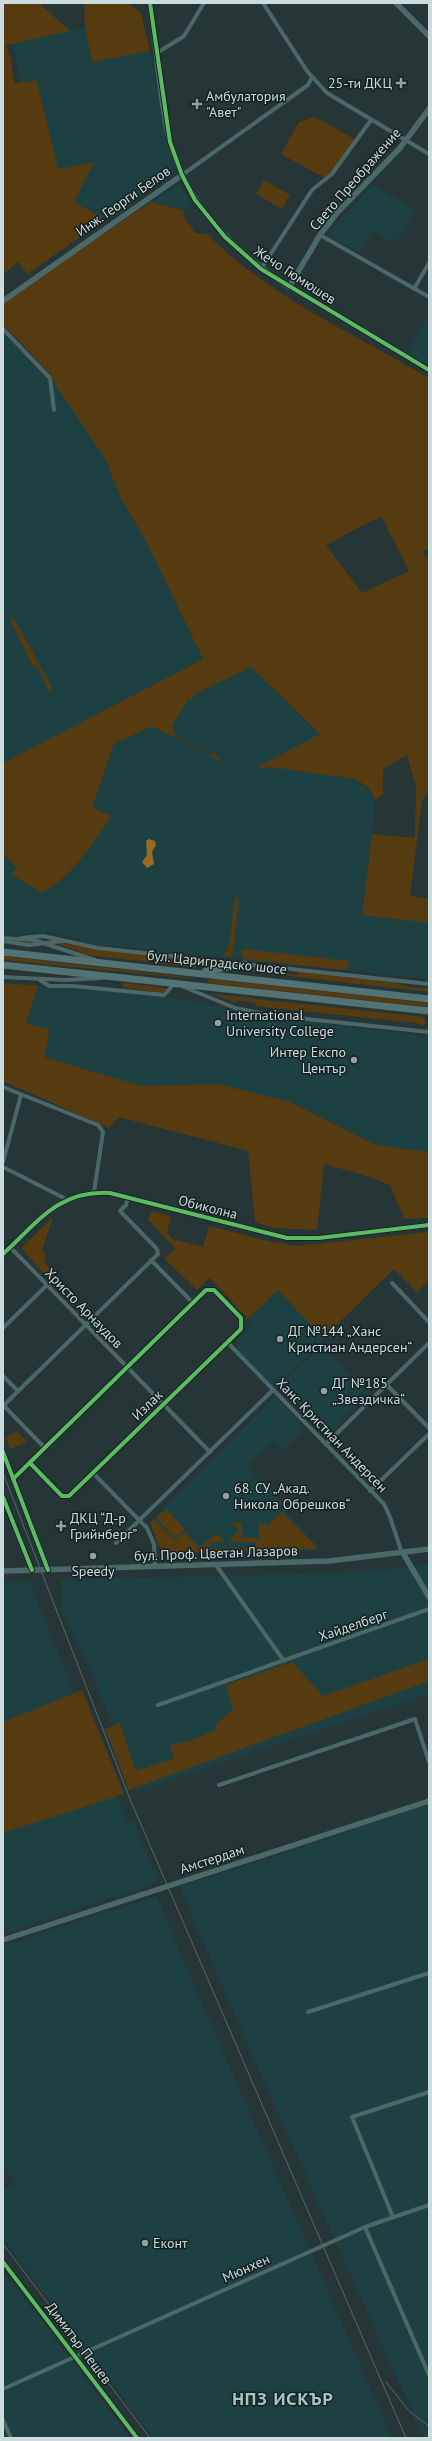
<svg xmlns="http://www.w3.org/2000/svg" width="432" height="2441" font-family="'PT Sans',sans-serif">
  <rect width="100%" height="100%" fill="#263636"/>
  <g fill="#1d4142">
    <polygon points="85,27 92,62 150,51 173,173 105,219 74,202 93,162 58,169 37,81 21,84 13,42"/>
    <polygon points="180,184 192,204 183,210 151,202"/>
    <polygon points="373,185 415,209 398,239 390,241 373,230 359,252 331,237 329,233"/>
    <polygon points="429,316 429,367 407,354"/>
    <polygon points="3,333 56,386 106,460 120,497 146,541 203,659 3,763"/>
    <polygon points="251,667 320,735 259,766 260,769 270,767 355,779 372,793 375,807 362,915 429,923 429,979 92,944 59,933 42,932 3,935 3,854 17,868 11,874 42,893 54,886 67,874 112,816 92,808 114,744 152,726 187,697"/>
    <polygon points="38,986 45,989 68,988 165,996 258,1015 429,1037 429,1152 376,1145 290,1102 217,1084 142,1086 44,1057 50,1029 26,1025"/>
    <polygon points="278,1290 323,1338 322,1342 273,1390 238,1354 236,1340 253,1325 248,1319"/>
    <polygon points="322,1346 369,1394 327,1436 279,1387"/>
    <polygon points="275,1397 305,1428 283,1450 274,1441 247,1467 289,1509 286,1513 317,1546 317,1550 169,1554 162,1548 157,1531 151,1521"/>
    <polygon points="429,1563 429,1694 138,1791 96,1683 61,1611 61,1580 334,1573 406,1568"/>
    <polygon points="29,1581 127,1821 133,1820 158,1882 3,1933 3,1582"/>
    <polygon points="429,1803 429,2438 424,2438 259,2070 179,1886 284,1854"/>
    <polygon points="157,1896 185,1965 392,2438 153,2438 3,2239 3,2190 18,2184 3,2166 3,1947"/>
    <polygon points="3,2271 19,2292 130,2438 3,2438"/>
  </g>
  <g fill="#563b11" fill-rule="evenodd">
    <polygon points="3,3 39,3 70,31 6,45 11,59 14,83 37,81 58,169 94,162 74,202 105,219 28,274 18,262 3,274"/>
    <polygon points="84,3 128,3 141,13 150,51 92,62 85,27"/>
    <polygon points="315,117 356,140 326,179 281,154 299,122"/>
    <polygon points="264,180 290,195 282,209 256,194"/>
    <path d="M151,202L183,210L185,219L195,233L207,234C268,296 354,334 429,378V548L423,551L425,558L429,557V789L422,801L410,896L429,899V923L362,915L372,834L415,838L416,788L407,755L383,769V795L375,800L368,787L355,779L270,767L260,769L259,766L320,734L251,667L193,695L194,697L192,700L189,698L172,726L175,736L210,755L212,752L224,763L152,726L114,744L92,808L112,816C92,844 73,876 42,893L11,874L17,868L3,854V763L203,659L146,541L120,497L106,460L56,386L51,375L3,324V304L16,293ZM381,516L409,571L362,593L326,545Z"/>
    <polygon points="14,618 53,689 49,691 37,666 34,668 10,620"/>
    <polygon points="235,898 239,898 233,954 230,957 223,956 228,950"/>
    <polygon points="58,942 94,949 229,965 192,967 88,955 56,943"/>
    <polygon points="242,949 349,961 348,968 345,970 244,959 242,955"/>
    <polygon points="3,956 194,978 195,979 3,960"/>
    <polygon points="253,970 297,975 297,971 388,981 412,988 429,988 429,992 254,972"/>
    <polygon points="210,979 429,1003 429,1007 209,983 207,981"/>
    <polygon points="3,983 38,986 26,1024 50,1029 44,1057 142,1086 217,1084 290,1102 376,1145 429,1152 429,1218 404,1219 390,1185 361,1174 324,1164 317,1230 273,1228 255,1222 248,1151 119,1117 109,1128 3,1081"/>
    <polygon points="123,983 160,987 167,990 162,993 122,987"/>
    <polygon points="211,994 424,1017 426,1024 421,1026 416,1023 255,1006 256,1003 237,1000 237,1003"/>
    <polygon points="151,1211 171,1216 167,1233 172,1239 203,1247 209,1226 272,1242 296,1246 429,1232 429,1280 417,1292 394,1269 323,1338 278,1290 248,1319 210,1278 197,1290 165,1259 175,1248 148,1220"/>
    <polygon points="53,1217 42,1251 46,1253 44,1262 51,1269 52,1274 49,1279 21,1248"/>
    <polygon points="17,1431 27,1442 10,1449 6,1437"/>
    <polygon points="166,1509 185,1529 175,1538 156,1518"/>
    <polygon points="282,1512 316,1546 316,1549 165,1553 159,1546 150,1523 154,1519 175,1540 184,1532 200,1548 216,1533 225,1542 210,1542 210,1549 255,1548 255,1542 231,1542 230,1540 239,1530 231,1523 242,1523 242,1538 259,1538 259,1523 264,1523 267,1526"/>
    <polygon points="429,1659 429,1681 129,1790 105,1729 120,1723 136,1771 174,1758 170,1745 189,1741 215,1730 215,1725 233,1710 226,1685 292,1662 323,1696"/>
    <polygon points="82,1690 124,1794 3,1833 3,1722"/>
  </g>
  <polygon fill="#9b6a22" points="149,839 155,841 156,845 152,852 154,864 147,868 142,862 147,855 146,841"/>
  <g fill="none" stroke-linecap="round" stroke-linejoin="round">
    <g stroke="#4c6768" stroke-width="4">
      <polyline points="263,3 307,71 327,93 429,154"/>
      <polyline points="157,53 184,36 204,3"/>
      <polyline points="182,175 308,85 312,77"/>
      <polyline points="320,235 429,297"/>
      <polyline points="261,269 312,190 332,174 371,120"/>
      <polyline points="289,287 429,370"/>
      <polyline points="414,289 429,263"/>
      <polyline points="3,329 50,378 54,410"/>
      <polyline points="3,938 34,940 95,960"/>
      <polyline points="21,938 43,936 98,948 429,984"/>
      <polyline points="3,941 29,945 62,941"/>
      <polyline points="3,977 66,980 102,978"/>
      <polyline points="40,980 49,986 73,986 164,995 175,983"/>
      <polyline points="184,987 235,1008 269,1015 429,1032"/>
      <polyline points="3,1087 98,1125 103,1132 94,1192"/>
      <polyline points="3,1162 21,1095"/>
      <polyline points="3,1167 66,1199"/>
      <polyline points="10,1247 210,1452"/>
      <polyline points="151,1260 193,1303"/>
      <polyline points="392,1283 429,1322"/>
      <polyline points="3,1328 47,1285"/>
      <polyline points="227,1342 384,1504 390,1517 402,1553"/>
      <polyline points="3,1376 18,1391"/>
      <polyline points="386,1384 429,1428"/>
      <polyline points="326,1444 429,1343"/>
      <polyline points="45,1448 5,1407 6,1403 158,1254 157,1249 120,1211 126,1205 128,1197"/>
      <polyline points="93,1473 147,1528 154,1544 155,1566"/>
      <polyline points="13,1479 206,1290 214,1290 241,1318 241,1329 69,1496 62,1496 30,1463"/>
      <polyline points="370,1491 429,1434"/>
      <polyline points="116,1543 273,1390"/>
      <polyline points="216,1565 284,1661"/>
      <polyline points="158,1705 429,1609"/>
      <polyline points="219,1785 415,1719 429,1762"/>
      <polyline points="308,2012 429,1973"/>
      <polyline points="393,2217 352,2117 429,2092"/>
      <polyline points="365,2227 429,2375"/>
      <polyline points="3,2389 365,2227 429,2205"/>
      <polyline points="3,2420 11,2438"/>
    </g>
    <g stroke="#4c6969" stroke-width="5.5">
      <path d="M150,3C157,47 159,100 170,142C188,207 234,251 289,287L320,235L337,213L400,148L429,109"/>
      <polyline points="396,3 429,36"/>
      <polyline points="3,301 182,175"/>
      <path d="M3,1254C38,1222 58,1190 110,1193L287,1238H319L429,1225"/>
      <polyline points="3,1452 48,1570"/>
      <polyline points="3,1497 32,1570"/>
      <polyline points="403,1553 429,1597"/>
      <polyline points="3,1571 329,1561 429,1549"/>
      <polyline points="3,1940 429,1801"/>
      <polyline points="3,2262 137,2438"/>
    </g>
    <g stroke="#527273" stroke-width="7">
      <polyline points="3,952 429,999"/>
      <polyline points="3,965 429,1011"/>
      <polyline points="206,971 245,964"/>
    </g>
    <g stroke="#566969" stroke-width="1">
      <polyline points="3,1473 130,1799 406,2438"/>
      <polyline points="3,2244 150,2438"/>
      <polyline points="386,2382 410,2412 429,2426"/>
    </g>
    <g stroke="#142020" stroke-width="6">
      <g id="cycleway">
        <polyline points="150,3 170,142 182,175 195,200 225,237 261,269 429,370"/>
        <path d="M3,1254C38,1222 58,1190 110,1193L287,1238H319L429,1225"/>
        <polyline points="3,1452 48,1570"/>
        <polyline points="13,1479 206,1290 214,1290 241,1318 241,1329 69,1496 62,1496 30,1463"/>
        <polyline points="3,1497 32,1570"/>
        <polyline points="3,2262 137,2438"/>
      </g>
    </g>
    <use href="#cycleway" stroke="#5cba63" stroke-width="4"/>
  </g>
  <g fill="#92a1a1" stroke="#142020" stroke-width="1.5">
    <path d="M399 77h4v4h4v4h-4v4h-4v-4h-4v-4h4z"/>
    <path d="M195 98h4v4h4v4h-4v4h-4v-4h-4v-4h4z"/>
    <circle cx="218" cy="1023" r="4"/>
    <circle cx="354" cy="1060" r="4"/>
    <circle cx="280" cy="1339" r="4"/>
    <circle cx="324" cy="1391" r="4"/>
    <circle cx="226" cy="1496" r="4"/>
    <path d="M59 1520h4v4h4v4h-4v4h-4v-4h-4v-4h4z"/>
    <circle cx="93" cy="1556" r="4"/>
    <circle cx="145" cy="2243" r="4"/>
  </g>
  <g text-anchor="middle" stroke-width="3" stroke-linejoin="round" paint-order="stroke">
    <g font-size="14" fill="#ccdbdb" stroke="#142020" text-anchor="start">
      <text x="392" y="88" text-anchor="end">25-ти ДКЦ</text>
      <text x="206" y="101">Амбулатория<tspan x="206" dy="16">"Авет"</tspan></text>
      <text x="226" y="1020">International<tspan x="226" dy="16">University College</tspan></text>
      <text x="346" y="1057" text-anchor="end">Интер Експо<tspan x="346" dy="16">Център</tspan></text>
      <text x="288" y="1336">ДГ №144 „Ханс<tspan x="288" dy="16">Кристиан Андерсен“</tspan></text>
      <text x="332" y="1388">ДГ №185<tspan x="332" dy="16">„Звездичка“</tspan></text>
      <text x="234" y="1493">68. СУ „Акад.<tspan x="234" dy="16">Никола Обрешков“</tspan></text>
      <text x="70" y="1523">ДКЦ “Д-р<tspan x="70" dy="16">Грийнберг”</tspan></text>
      <text x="93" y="1576" text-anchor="middle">Speedy</text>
      <text x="153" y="2248">Еконт</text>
    </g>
    <g font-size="14" fill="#ccdbdb" stroke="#142020">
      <text transform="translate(355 179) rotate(-49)" y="5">Свето Преображение</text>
      <text transform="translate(123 201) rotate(-35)" y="5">Инж. Георги Белов</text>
      <text transform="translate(295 275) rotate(33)" y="5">Жечо Гюмюшев</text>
      <text transform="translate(217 962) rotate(6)" y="5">бул. Цариградско шосе</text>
      <text transform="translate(208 1207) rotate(14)" y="5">Обиколна</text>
      <text transform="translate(84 1308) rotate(46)" y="5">Христо Арнаудов</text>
      <text transform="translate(147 1405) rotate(-44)" y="5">Излак</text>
      <text transform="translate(332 1435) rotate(46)" y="5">Ханс Кристиан Андерсен</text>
      <text transform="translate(216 1553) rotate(-2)" y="5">бул. Проф. Цветан Лазаров</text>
      <text transform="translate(353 1625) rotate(-19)" y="5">Хайделберг</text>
      <text transform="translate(212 1859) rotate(-18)" y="5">Амстердам</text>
      <text transform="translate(246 2268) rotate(-24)" y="5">Мюнхен</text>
      <text transform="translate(79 2343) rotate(53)" y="5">Димитър Пешев</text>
    </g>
    <g font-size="18" font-weight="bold" letter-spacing="1" fill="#a5c5c5" stroke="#142020">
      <text x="283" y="2405">НПЗ ИСКЪР</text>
    </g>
  </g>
  <rect width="432" height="2441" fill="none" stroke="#ccdbdb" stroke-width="8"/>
</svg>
